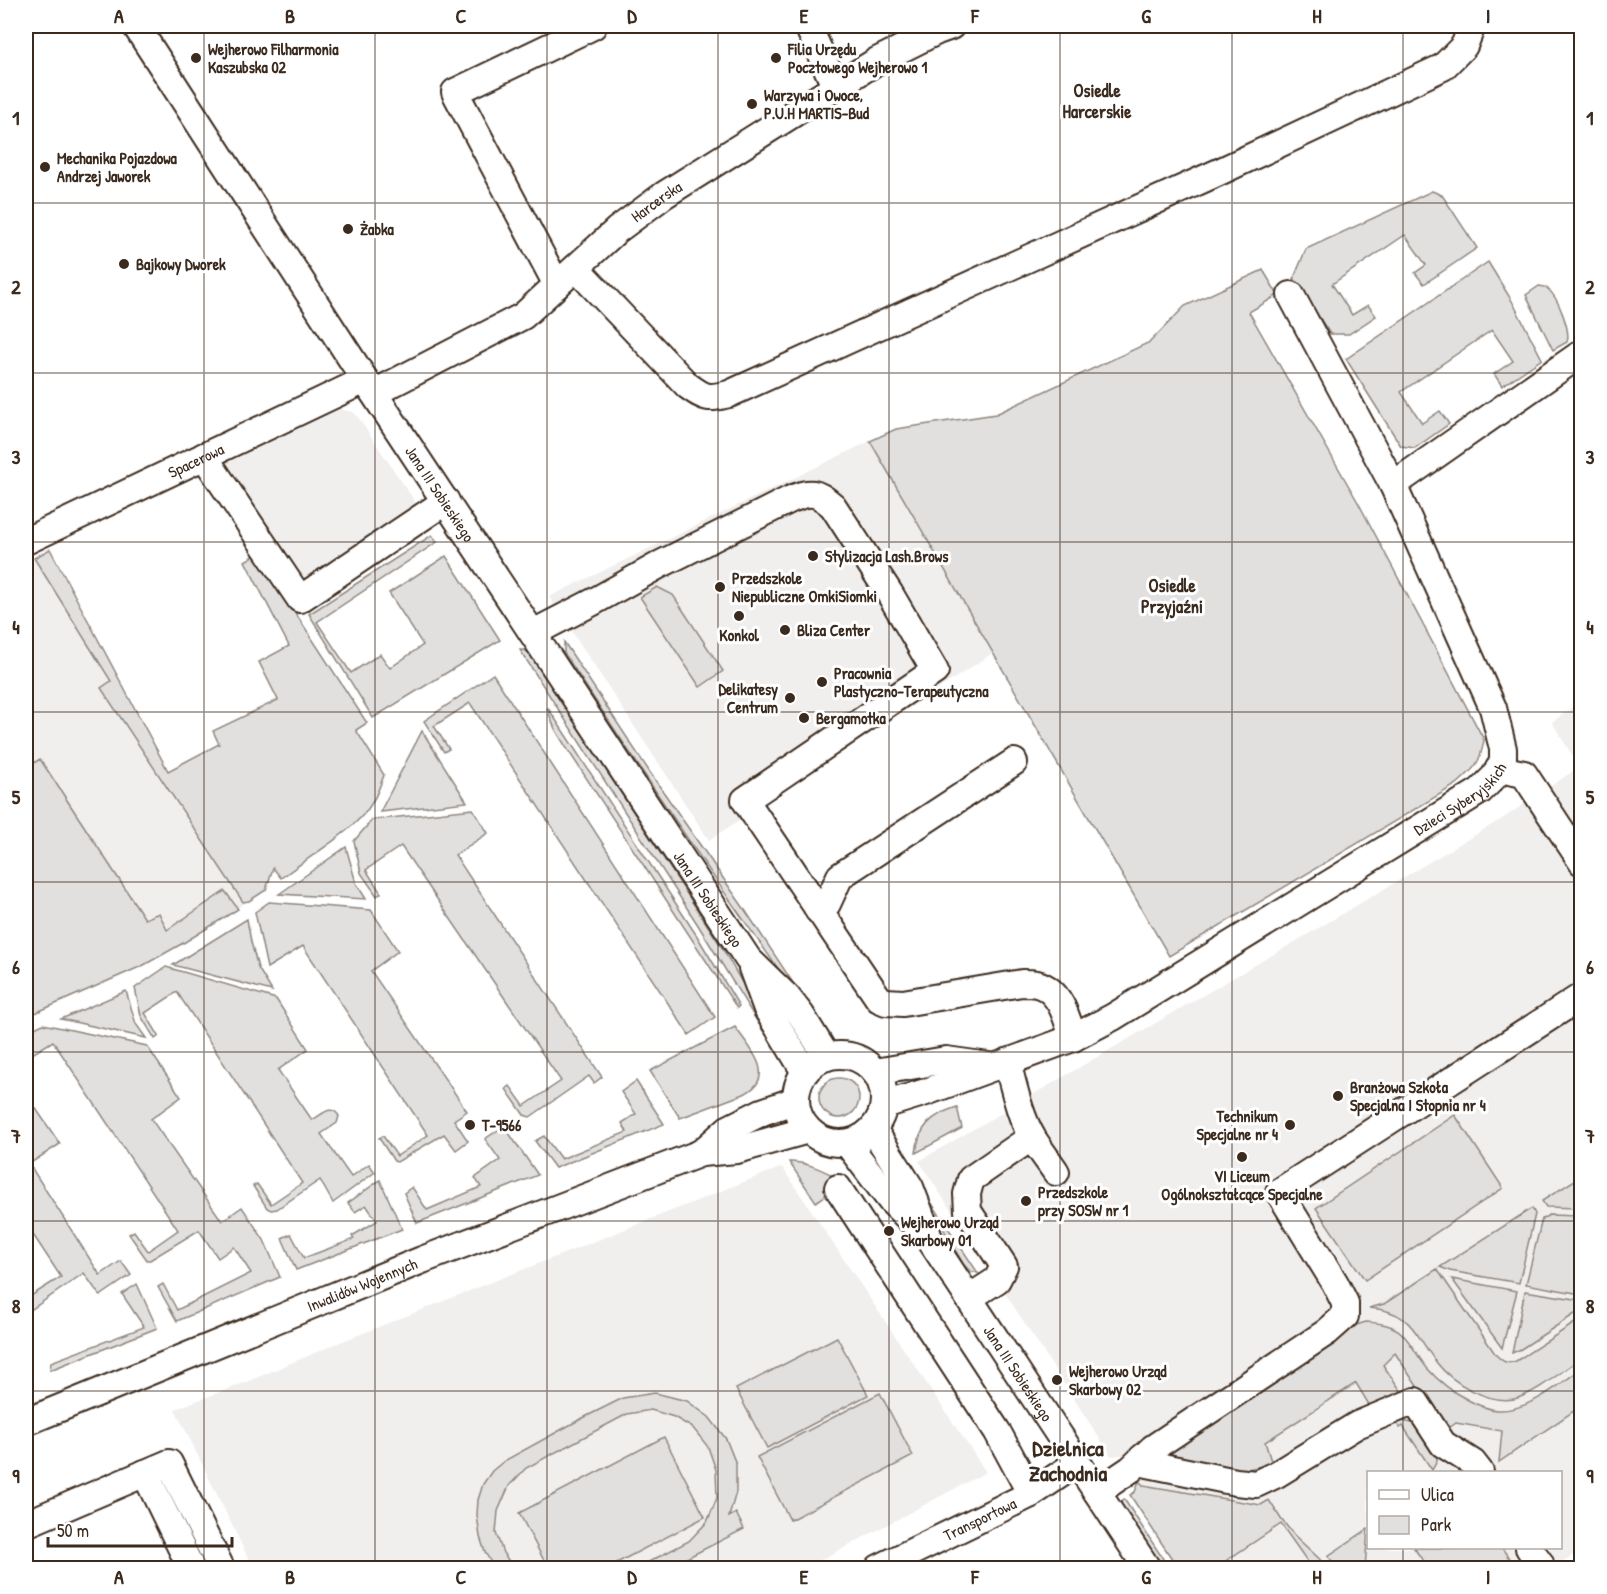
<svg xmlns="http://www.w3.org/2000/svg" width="1607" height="1594" font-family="'Patrick Hand',sans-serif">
  <rect width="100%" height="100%" fill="#fff"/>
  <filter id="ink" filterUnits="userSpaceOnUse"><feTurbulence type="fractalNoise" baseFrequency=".0167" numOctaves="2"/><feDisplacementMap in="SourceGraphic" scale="12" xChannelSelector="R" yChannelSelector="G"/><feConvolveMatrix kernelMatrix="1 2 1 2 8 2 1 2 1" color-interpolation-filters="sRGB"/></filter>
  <g filter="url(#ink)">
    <g fill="#f1efee" fill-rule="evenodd">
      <polygon points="340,409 353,412 358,417 422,512 307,590 220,466"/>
      <polygon points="870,441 993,653 709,840 549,597"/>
      <polygon points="50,549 167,771 266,890 162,955 144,965 26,1017 26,563"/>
      <path d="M1581,702V1550L1553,1568H1183L1134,1493L1139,1481L1122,1455L1111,1456L919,1161L1322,926L1505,817L1579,767L1552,722ZM1368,1472H1560V1548H1368Z"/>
      <polygon points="782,1167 986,1472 806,1568 253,1568 175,1409 249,1381 338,1343"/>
    </g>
    <g fill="#e2e0de" stroke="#8e857e" stroke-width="1.5">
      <polygon points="1432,191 1442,195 1477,248 1424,284 1415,273 1426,265 1405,235 1332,284 1352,315 1368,305 1376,316 1349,334 1330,334 1294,278 1306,249"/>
      <polygon points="1488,262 1512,301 1542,359 1502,386 1494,374 1513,361 1492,330 1401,392 1422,423 1440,411 1449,424 1415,448 1401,446 1346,359"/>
      <path d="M1263,270L1278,295L1249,312L1359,504L1484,740C1480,764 1475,768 1457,784L1169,956L870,441L896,429L996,414L1150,342L1185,306Z"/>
      <path d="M1539,286C1543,287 1545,286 1548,289C1558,297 1571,331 1567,342L1553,350L1526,295Z"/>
      <polygon points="432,535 437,542 317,622 351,673 380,654 390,668 423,645 389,593 446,556 500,640 373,718 309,614"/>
      <path d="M50,549L168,771L219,744L213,731L278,700L259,662L289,646L245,561L257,554L367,723L356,730L384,775C379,789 373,805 362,816C342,838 306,859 281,878L273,868L266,890L249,901L243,902L101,688L111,681L34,558Z"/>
      <polygon points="657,587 673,595 723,671 700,687 640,597"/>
      <path d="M564,642L651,774L743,907L805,1001L804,1004C720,890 642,771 564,653Z"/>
      <polygon points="520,650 524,650 530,654 721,946 768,1028 763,1031 698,925"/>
      <polygon points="493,674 715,1017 689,1035 470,703 434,726 449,749 444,752 424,721"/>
      <polygon points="548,708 697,936 739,1006 737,1008 566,747 555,729 547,709"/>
      <polygon points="422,731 467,802 380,812"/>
      <polygon points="40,759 145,919 159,913 167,930 225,891 238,909 185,942 144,965 26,1017 26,768"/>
      <polygon points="473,809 488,833 455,855 602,1077 594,1083 589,1076 530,1117 524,1115 506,1089 510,1086 524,1106 561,1081 401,846 366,870 381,893 377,896 361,873 354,841 372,820"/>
      <polygon points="346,847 356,883 366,899 279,894"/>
      <polygon points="269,902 371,910 398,951 371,971 467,1111 454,1120 468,1141 456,1150 444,1134 397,1162 394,1161 379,1138 383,1136 397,1156 428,1135 303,946 267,968 255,912"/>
      <polygon points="247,919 251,942 258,968 272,991 173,965"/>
      <path d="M166,967L276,999L308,1049L278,1070L312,1120C322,1115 331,1103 339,1116L337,1123L321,1134L351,1177L369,1164L375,1172L333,1203L320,1180L277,1209L271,1210L267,1208L253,1186L257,1184L271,1204L302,1183L177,992L145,1013L159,1036L155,1039L141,1016L135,988Z"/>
      <polygon points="126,991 136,1024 146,1038 61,1019"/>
      <polygon points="43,1024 147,1046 181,1097 151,1119 222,1221 242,1207 264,1240 280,1277 177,1321 158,1287 163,1284 177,1310 251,1273 234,1247 218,1258 199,1230 150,1260 147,1260 129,1234 134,1231 148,1251 178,1230 53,1041 26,1058 26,1032"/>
      <path d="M735,1027C749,1047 779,1077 744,1094L680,1118L650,1071Z"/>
      <circle cx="839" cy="1098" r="20"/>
      <polygon points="636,1081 664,1124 555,1168 535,1141 544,1136 561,1159 627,1132 622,1123 636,1114 621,1092"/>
      <polygon points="26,1094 60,1144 29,1164 100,1275 121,1261 131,1275 100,1296 84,1273 32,1309 26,1305 26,1299 61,1277 26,1224"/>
      <path d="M957,1107L962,1128L916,1153C919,1126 932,1115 957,1107Z"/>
      <polygon points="1455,1115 1503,1188 1365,1280 1316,1208"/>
      <polygon points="504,1126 538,1175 417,1223 404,1193 412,1187 427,1210 481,1187 475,1178 500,1160 485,1139"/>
      <path d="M789,1162C806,1161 831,1173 845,1183L816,1202Z"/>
      <polygon points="1581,1176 1581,1208 1546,1207 1542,1201"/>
      <polygon points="380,1180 402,1229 296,1270 282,1238 291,1234 304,1258 354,1239 352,1236 377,1221 366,1205 355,1212 348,1203"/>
      <polygon points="923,1190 978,1273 970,1271 964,1265 922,1191"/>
      <polygon points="1532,1208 1535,1214 1519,1283 1450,1271 1440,1267"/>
      <polygon points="1549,1215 1581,1216 1581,1294 1526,1284 1542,1219"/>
      <path d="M1437,1269L1496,1355C1502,1361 1507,1365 1516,1361L1581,1319V1358C1562,1371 1537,1393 1514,1399C1489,1404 1452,1383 1437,1363C1415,1335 1413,1311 1369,1308L1384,1304Z"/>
      <polygon points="1452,1279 1517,1291 1502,1348"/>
      <polygon points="137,1284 157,1328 50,1370 51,1362 144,1327 122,1294"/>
      <polygon points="1525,1291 1581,1300 1581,1310 1521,1349 1512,1353"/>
      <path d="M1366,1322C1408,1324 1404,1339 1427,1368C1439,1382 1454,1393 1470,1401C1478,1405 1488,1409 1496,1410C1528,1412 1557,1386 1581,1369V1406L1499,1462L1502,1431L1456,1423L1446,1430L1395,1353L1383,1365L1404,1395L1374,1413L1356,1383L1265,1442L1272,1464L1248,1469L1238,1473L1170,1458L1157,1452L1353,1326Z"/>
      <polygon points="837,1337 868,1395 767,1448 736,1389"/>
      <polygon points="655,1393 687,1401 709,1417 726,1439 736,1464 736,1492 729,1517 736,1513 744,1529 667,1568 637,1568 689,1541 707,1522 717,1498 716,1470 708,1447 693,1428 674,1417 651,1410 627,1414 526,1468 509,1486 498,1511 496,1533 503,1553 514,1568 494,1568 485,1552 480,1537 477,1515 478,1500 483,1484 492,1471 504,1461 579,1420 623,1398"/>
      <polygon points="880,1393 913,1456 790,1520 757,1457"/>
      <polygon points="1394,1420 1420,1424 1437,1452 1437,1461 1432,1470 1403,1426 1400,1428"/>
      <polygon points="664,1437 705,1517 607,1568 548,1568 519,1513"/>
      <polygon points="1139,1481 1143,1485 1261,1505 1269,1500 1281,1519 1294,1535 1329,1568 1312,1568 1281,1524 1215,1568 1178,1568 1130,1495 1135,1492"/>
      <path d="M1124,1499L1169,1568H1162C1157,1560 1120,1508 1121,1503C1121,1501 1123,1500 1124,1499Z"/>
      <polygon points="1368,1529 1365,1568 1338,1568 1328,1556"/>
      <polygon points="1414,1548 1502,1548 1516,1568 1428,1568"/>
    </g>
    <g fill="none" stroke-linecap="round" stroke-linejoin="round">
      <g stroke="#3b2a1e" stroke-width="30">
        <g id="minor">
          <path id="s1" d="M136,26L365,380L748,959L787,997L801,1015L827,1057"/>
          <polyline points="808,26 835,86"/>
          <path d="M576,268L688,386C706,399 708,399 729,394L1219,172L1443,67L1464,46L1472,26"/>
          <polyline points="557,285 455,92 593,26"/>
          <path id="s2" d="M374,393L523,316L617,230L664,195L877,61L937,31L951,26"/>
          <polyline points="204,456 300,599 446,501"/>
          <polyline points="1393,485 1582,353"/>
          <path id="s3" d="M26,541L365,380"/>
          <path d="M533,633L593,602L661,564L791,499C811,491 816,491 833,506L890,594L935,671L745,800L879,999L886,1002L903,1003L1022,983C1026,983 1032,983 1037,984C1060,990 1067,1018 1073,1038"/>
          <polyline points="1499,769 1524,774 1582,862"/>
          <polyline points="818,910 827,904 840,876 1014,762"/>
          <polyline points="752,968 767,1009 805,1072"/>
          <circle cx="840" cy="1099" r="44"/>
          <path d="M1007,1062C1014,1087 1019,1114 1032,1137C1039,1149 1048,1160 1056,1172"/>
          <polyline points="875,1072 946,1060 989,1066"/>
          <path id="s4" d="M884,1105L926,1092L1073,1038L1113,1017L1480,791L1494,777L1503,762V749L1493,708L1393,485L1291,295"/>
          <polyline points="873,1129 910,1187 927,1232"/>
          <path id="s5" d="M847,1143L891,1201L929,1238L1147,1568"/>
          <polyline points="701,1153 728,1129 762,1112 796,1100"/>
          <polyline points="838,1188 997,1431 1031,1494"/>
          <polyline points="969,1298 997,1280 1004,1266 968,1211 967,1194 971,1179 1032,1137"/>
          <path id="s6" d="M26,1422L422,1260L701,1153L737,1150L808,1130"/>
          <polyline points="1142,1458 1148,1464 1236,1482 1256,1484 1277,1474 1357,1425 1415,1401 1443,1444 1473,1463 1480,1472"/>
          <polyline points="145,1473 191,1568"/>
          <polyline points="1097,1492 1131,1469 1153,1448 1327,1332 1345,1316 1345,1303 1335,1283 1279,1192 1582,996"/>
          <polyline points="26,1524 169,1463 221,1568"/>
          <polyline points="1529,1548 1540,1563"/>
          <path id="s7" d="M879,1568L1031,1494L1077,1463"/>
        </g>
      </g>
      <use href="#minor" stroke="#fff" stroke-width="26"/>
    </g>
  </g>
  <path fill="none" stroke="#3b2a1e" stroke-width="1.5" stroke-opacity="0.55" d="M204,26V1568M375,26V1568M547,26V1568M718,26V1568M889,26V1568M1060,26V1568M1232,26V1568M1403,26V1472M26,203H1582M26,373H1582M26,542H1582M26,712H1582M26,882H1582M26,1052H1582M26,1221H1582M26,1391H1582M1403,1548V1568"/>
  <g fill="#3b2a1e" stroke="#fff" stroke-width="2">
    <circle cx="196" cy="58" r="6"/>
    <circle cx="776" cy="58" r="6"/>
    <circle cx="752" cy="104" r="6"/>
    <circle cx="45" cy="167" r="6"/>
    <circle cx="348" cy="229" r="6"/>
    <circle cx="124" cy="264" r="6"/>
    <circle cx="813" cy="556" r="6"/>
    <circle cx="720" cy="587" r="6"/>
    <circle cx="739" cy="616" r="6"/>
    <circle cx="785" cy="630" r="6"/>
    <circle cx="822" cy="682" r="6"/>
    <circle cx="790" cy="698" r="6"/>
    <circle cx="804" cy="718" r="6"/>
    <circle cx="1338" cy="1096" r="6"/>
    <circle cx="470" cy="1125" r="6"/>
    <circle cx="1290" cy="1125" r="6"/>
    <circle cx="1242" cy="1157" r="6"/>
    <circle cx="1026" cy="1201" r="6"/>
    <circle cx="889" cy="1231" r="6"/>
    <circle cx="1057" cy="1380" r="6"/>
  </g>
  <g text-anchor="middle" stroke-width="6" stroke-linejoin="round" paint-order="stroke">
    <g font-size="16" font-weight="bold" fill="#3b2a1e" stroke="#fff" text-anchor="start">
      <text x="208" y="55">Wejherowo Filharmonia<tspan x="208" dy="18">Kaszubska 02</tspan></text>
      <text x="788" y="55">Filia Urzędu<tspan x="788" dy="18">Pocztowego Wejherowo 1</tspan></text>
      <text x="764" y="101">Warzywa i Owoce,<tspan x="764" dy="18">P.U.H MARTIS-Bud</tspan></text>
      <text x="57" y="164">Mechanika Pojazdowa<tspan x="57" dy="18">Andrzej Jaworek</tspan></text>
      <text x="360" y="235">Żabka</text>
      <text x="136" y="270">Bajkowy Dworek</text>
      <text x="825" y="562">Stylizacja Lash.Brows</text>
      <text x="732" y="584">Przedszkole<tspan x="732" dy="18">Niepubliczne OmkiSiomki</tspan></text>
      <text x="797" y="636">Bliza Center</text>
      <text x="739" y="641" text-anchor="middle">Konkol</text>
      <text x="834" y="679">Pracownia<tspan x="834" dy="18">Plastyczno-Terapeutyczna</tspan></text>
      <text x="778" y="695" text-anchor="end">Delikatesy<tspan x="778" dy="18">Centrum</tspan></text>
      <text x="816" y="724">Bergamotka</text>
      <text x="1350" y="1093">Branżowa Szkoła<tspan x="1350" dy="18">Specjalna I Stopnia nr 4</tspan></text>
      <text x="1278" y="1122" text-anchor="end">Technikum<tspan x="1278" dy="18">Specjalne nr 4</tspan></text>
      <text x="482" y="1131">T-9566</text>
      <text x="1242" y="1182" text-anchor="middle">VI Liceum<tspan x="1242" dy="18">Ogólnokształcące Specjalne</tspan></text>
      <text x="1038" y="1198">Przedszkole<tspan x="1038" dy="18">przy SOSW nr 1</tspan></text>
      <text x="901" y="1228">Wejherowo Urząd<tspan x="901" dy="18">Skarbowy 01</tspan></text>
      <text x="1069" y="1377">Wejherowo Urząd<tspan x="1069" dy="18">Skarbowy 02</tspan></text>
    </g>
    <g font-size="16" fill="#3b2a1e" stroke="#fff">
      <text dy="6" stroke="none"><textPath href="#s2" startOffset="344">Harcerska</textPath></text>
      <text dy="6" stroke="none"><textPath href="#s3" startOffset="188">Spacerowa</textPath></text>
      <text dy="6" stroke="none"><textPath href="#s1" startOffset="558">Jana III Sobieskiego</textPath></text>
      <text dy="6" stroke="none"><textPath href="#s4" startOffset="656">Dzieci Syberyjskich</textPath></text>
      <text dy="6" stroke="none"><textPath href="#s1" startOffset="1044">Jana III Sobieskiego</textPath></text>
      <text dy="6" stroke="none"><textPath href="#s6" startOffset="363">Inwalidów Wojennych</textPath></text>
      <text dy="6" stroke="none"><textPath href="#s5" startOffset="288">Jana III Sobieskiego</textPath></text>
      <text dy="6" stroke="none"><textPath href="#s7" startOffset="112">Transportowa</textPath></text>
    </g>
    <g font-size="18" font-weight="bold" fill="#3b2a1e" stroke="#fff">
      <text x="1097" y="97">Osiedle<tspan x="1097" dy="21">Harcerskie</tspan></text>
      <text x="1172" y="592">Osiedle<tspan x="1172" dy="21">Przyjaźni</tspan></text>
    </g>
    <g font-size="22" font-weight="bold" fill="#3b2a1e" stroke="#fff">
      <text x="1068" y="1456">Dzielnica<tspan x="1068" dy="25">Zachodnia</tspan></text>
    </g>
  </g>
  <rect width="1607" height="1594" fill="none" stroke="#fff" stroke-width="66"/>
  <rect x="1367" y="1471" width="195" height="78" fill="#ffffff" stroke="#b1aaa5" stroke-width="1.5"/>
  <rect x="1379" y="1490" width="30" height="9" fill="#ffffff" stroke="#b1aaa5" stroke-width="1.5"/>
  <text x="1421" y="1501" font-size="18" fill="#3b2a1e">Ulica</text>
  <rect x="1379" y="1516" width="30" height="18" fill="#e2e0de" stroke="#b1aaa5" stroke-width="1.5"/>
  <text x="1421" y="1531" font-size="18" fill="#3b2a1e">Park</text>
  <path d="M48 1537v9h184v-9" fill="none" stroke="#3b2a1e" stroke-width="3"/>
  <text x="57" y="1537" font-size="18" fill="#3b2a1e" stroke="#ffffff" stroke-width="4.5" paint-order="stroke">50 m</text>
  <rect x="33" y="33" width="1541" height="1528" fill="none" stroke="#3b2a1e" stroke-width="2"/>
  <g font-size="20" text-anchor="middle" font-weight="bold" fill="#3b2a1e">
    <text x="119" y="23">A</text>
    <text x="290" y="23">B</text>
    <text x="461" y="23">C</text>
    <text x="632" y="23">D</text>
    <text x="804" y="23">E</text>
    <text x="975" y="23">F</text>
    <text x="1146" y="23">G</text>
    <text x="1317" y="23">H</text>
    <text x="1488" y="23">I</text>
    <text x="16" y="125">1</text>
    <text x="1590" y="125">1</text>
    <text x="16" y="294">2</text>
    <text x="1590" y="294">2</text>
    <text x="16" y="464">3</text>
    <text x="1590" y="464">3</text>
    <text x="16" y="634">4</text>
    <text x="1590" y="634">4</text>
    <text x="16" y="804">5</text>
    <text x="1590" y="804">5</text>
    <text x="16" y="974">6</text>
    <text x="1590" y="974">6</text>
    <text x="16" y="1143">7</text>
    <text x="1590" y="1143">7</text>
    <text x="16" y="1313">8</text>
    <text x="1590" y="1313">8</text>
    <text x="16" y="1483">9</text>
    <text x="1590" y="1483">9</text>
    <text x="119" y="1584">A</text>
    <text x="290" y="1584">B</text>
    <text x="461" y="1584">C</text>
    <text x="632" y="1584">D</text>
    <text x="804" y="1584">E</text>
    <text x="975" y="1584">F</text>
    <text x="1146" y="1584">G</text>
    <text x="1317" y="1584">H</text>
    <text x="1488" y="1584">I</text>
  </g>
</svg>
